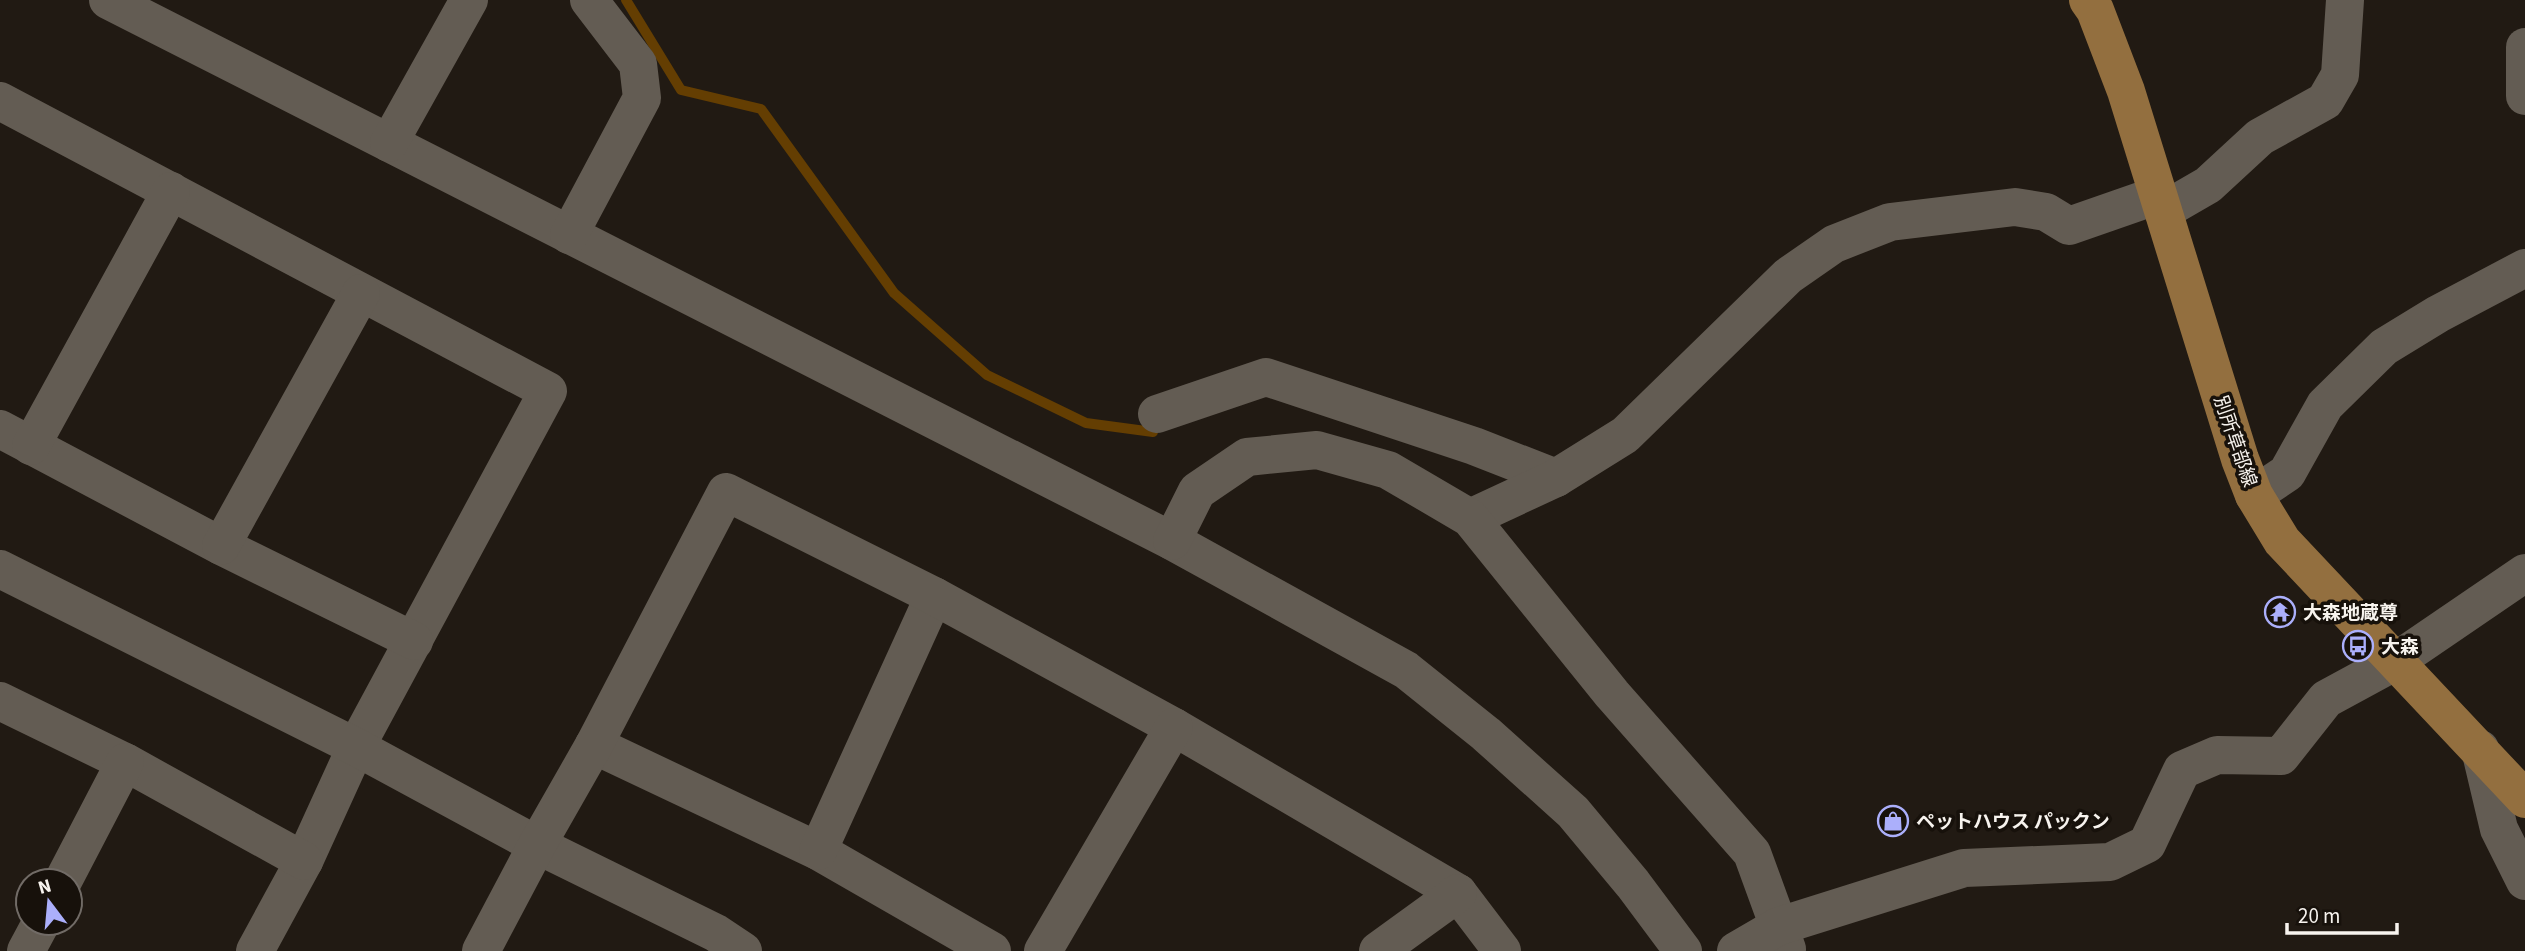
<svg xmlns="http://www.w3.org/2000/svg" width="2525" height="951" font-family="'Source Sans 3','Noto Sans JP',sans-serif">
  <rect width="100%" height="100%" fill="#211a13"/>
  <g fill="none" stroke-linecap="round" stroke-linejoin="round">
    <polyline stroke="#643e02" stroke-width="10" points="626,0 681,90 761,109 894,293 987,375 1086,423 1153,432"/>
    <g stroke="#635c53" stroke-width="38">
      <polyline points="108,0 1172,541 1406,670 1486,734 1573,812 1633,884 1683,951"/>
      <polyline points="2525,47 2525,96"/>
      <polyline points="0,101 548,391 356,747 304,861 255,951"/>
      <polyline points="389,143 469,0"/>
      <polyline points="2163,211 2208,185 2260,137 2325,101 2340,75 2345,0"/>
      <polyline points="569,235 642,98 638,64 589,0"/>
      <polyline points="1157,414 1266,377 1474,446 1556,478"/>
      <polyline points="0,429 221,546 414,641"/>
      <polyline points="31,446 171,191"/>
      <polyline points="2254,495 2287,473 2325,405 2384,347 2438,314 2525,268"/>
      <polyline points="1470,518 1556,478 1625,435 1788,276 1834,244 1890,222 2015,207 2046,212 2069,226 2158,195"/>
      <polyline points="1172,541 1197,491 1247,457 1317,450 1388,470 1470,518 1612,694 1752,853 1787,949"/>
      <polyline points="221,546 361,293"/>
      <polyline points="0,569 356,747 537,845 716,933 743,951"/>
      <polyline points="0,701 125,762 304,861"/>
      <polyline points="594,745 818,851 992,951"/>
      <polyline points="2480,749 2499,829 2525,881"/>
      <polyline points="818,851 934,596"/>
      <polyline points="63,881 125,762"/>
      <polyline points="26,951 41,923"/>
      <polyline points="481,951 537,845 594,745 726,492 934,596 1174,727 1458,893 1502,951"/>
      <polyline points="1043,951 1174,727"/>
      <polyline points="1378,951 1458,893"/>
      <polyline points="1736,951 1779,926 1964,868 2110,862 2147,844 2182,770 2217,755 2281,756 2326,699 2396,661 2525,573"/>
    </g>
    <polyline stroke="#936f3f" stroke-width="38" points="2088,0 2095,10 2126,91 2240,459 2254,495 2282,541 2525,799"/>
  </g>
  <defs>
    <g id="temple-ring" transform="scale(1.575)"><circle r="9.5" fill="#17110b" stroke="#abaffb" stroke-width="1.5"/><path d="M0-6L5-2H3V0L6.5 2.5H4V6H1.5V3h-3V6H-4V2.5H-6.5L-3 0V-2H-5Z" fill="#abaffb"/></g>
    <g id="bus-ring" transform="scale(1.575)"><circle r="9.5" fill="#17110b" stroke="#abaffb" stroke-width="1.5"/><path d="M-5-6H5V4H4V6H2V4H-2V6H-4V4H-5ZM-3.5-4V0h7V-4ZM-3.5 1.2v1.5H-2V1.2ZM2 1.2v1.5H3.5V1.2Z" fill="#abaffb"/></g>
    <g id="shop-ring" transform="scale(1.575)"><circle r="9.5" fill="#17110b" stroke="#abaffb" stroke-width="1.5"/><path d="M-5-2.5h2.3a2.7 3.5 0 0 1 5.4 0H5L5.5 6h-11ZM-1.5-2.5h3a1.5 2.3 0 0 0-3 0Z" fill="#abaffb"/></g>
  </defs>
  <g fill-rule="evenodd">
    <use href="#temple-ring" x="2280" y="612"/>
    <use href="#bus-ring" x="2358" y="646"/>
    <use href="#shop-ring" x="1893" y="821"/>
  </g>
  <g text-anchor="middle" stroke-width="7" stroke-linejoin="round" paint-order="stroke">
    <g font-size="19" fill="#f7f3ee" stroke="#17110b">
      <text transform="translate(2236 441) rotate(71)" y="7">別所草部線</text>
    </g>
    <g font-size="19" font-weight="bold" fill="#f7f3ee" stroke="#17110b" text-anchor="start">
      <text x="2303" y="619">大森地蔵尊</text>
      <text x="2381" y="653">大森</text>
      <text x="1916" y="828">ペットハウス パックン</text>
    </g>
  </g>
  <g transform="translate(49 902) rotate(344)"><circle r="33" fill="#17110b" stroke="#716b66" stroke-width="2"/>
  <path d="M0-5L12 26L0 18L-12 26Z" fill="#abaffb"/>
  <text y="-10" font-size="19" font-weight="bold" text-anchor="middle" fill="#f7f3ee">N</text>
  </g>
  <path d="M2287 923v10h110v-10" fill="none" stroke="#f7f3ee" stroke-width="3.5"/>
  <text x="2298" y="923" font-size="21" fill="#f7f3ee" stroke="#17110b" stroke-width="5" paint-order="stroke">20 m</text>
</svg>
